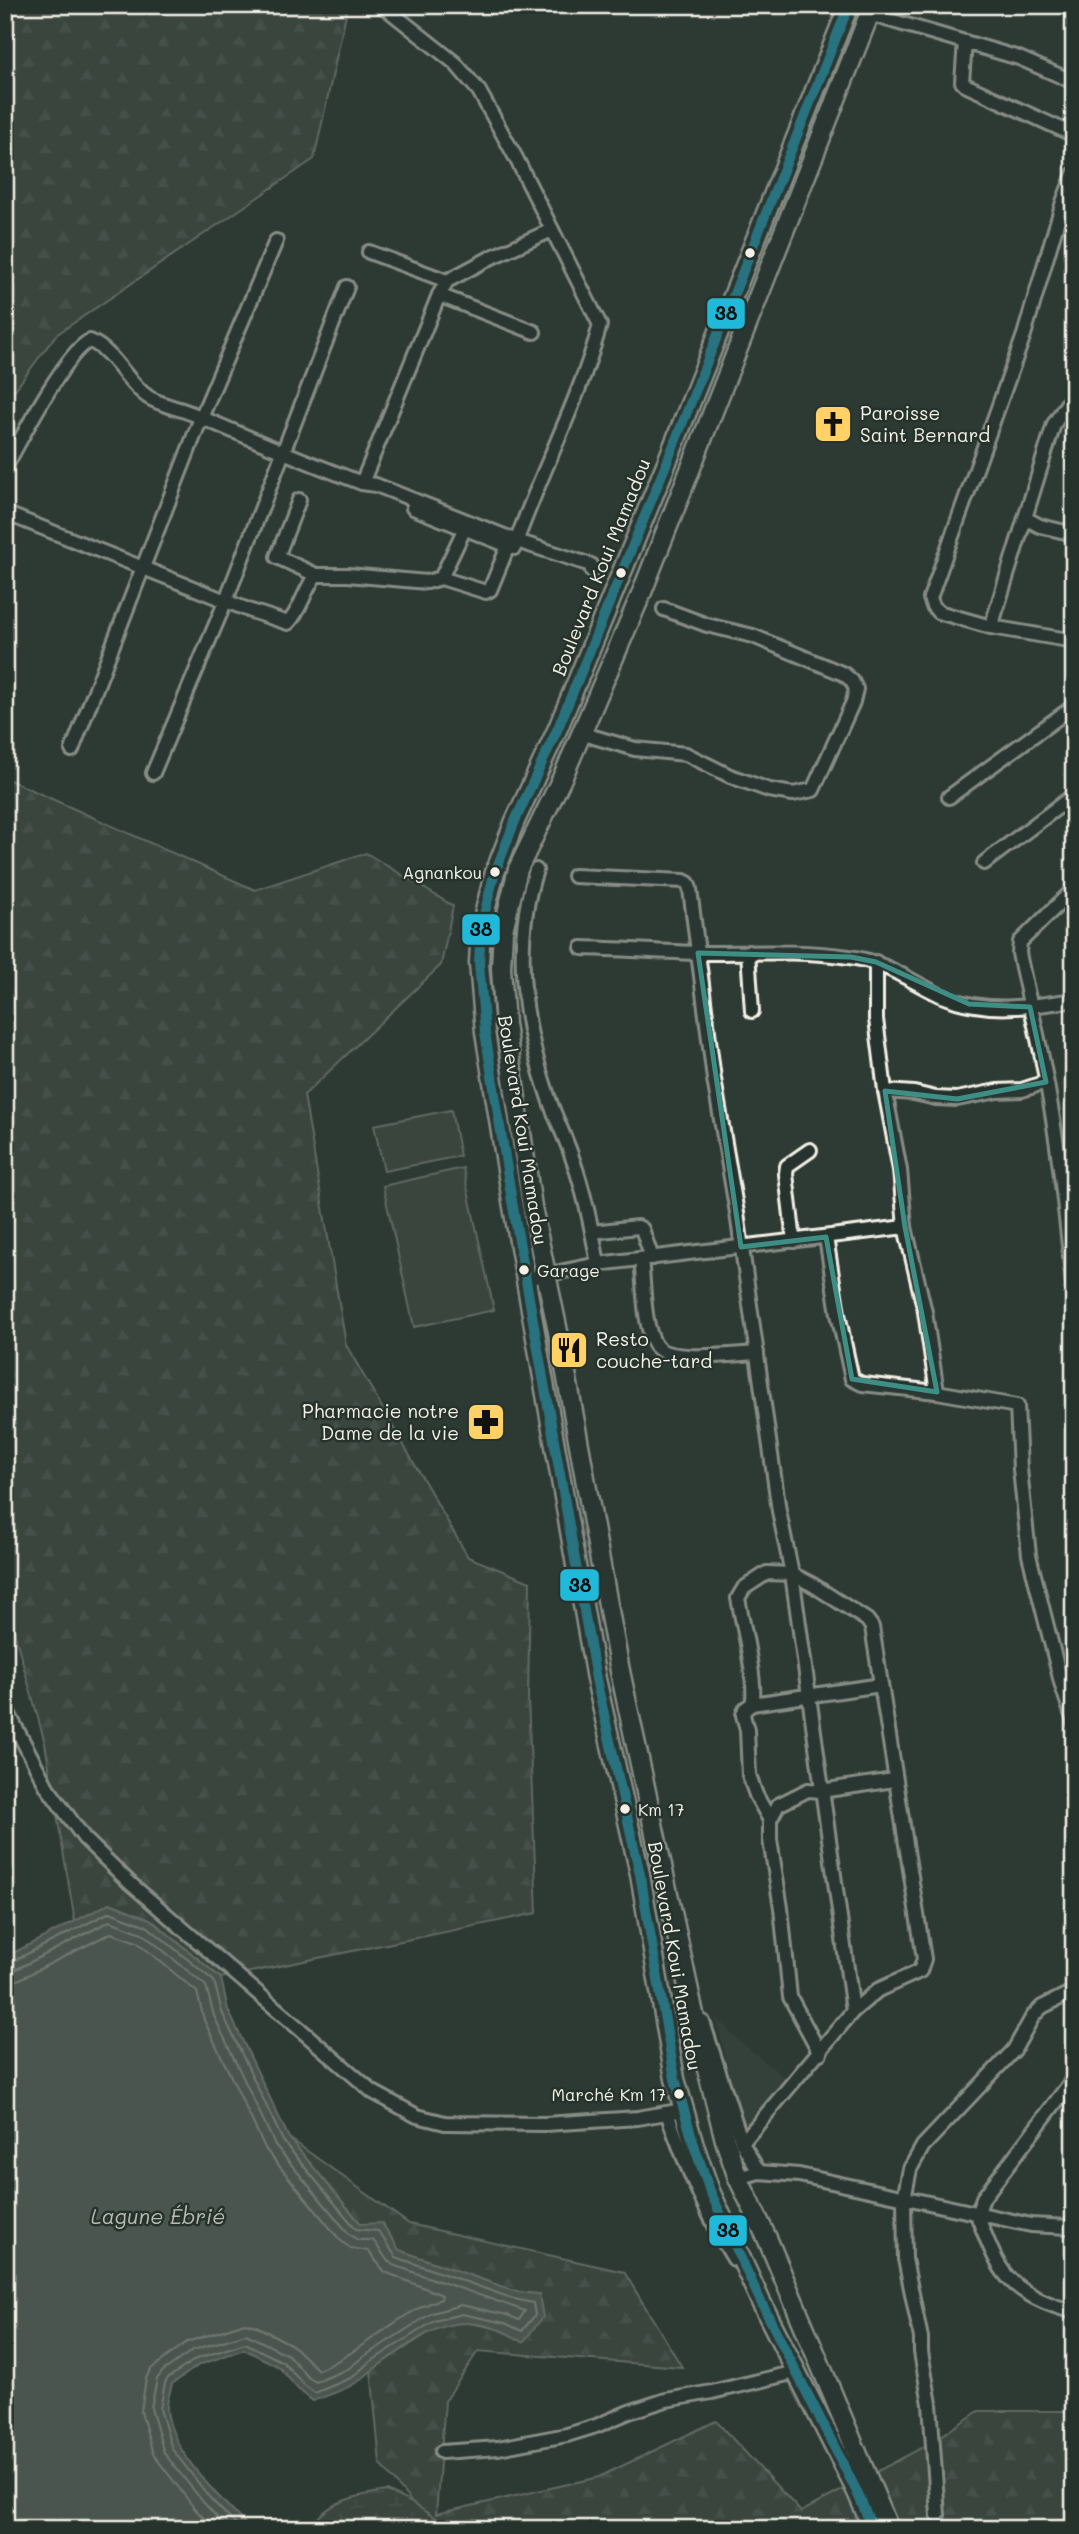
<svg xmlns="http://www.w3.org/2000/svg" width="1079" height="2534" font-family="Mali,sans-serif">
  <defs>
    <pattern id="forest-firs" width="22" height="20" patternUnits="userSpaceOnUse" patternTransform="scale(1.75)"><rect width="22" height="20" fill="#48524c"/><path d="M5 1l3.5 6h-7zM16 11l3.5 6h-7z" fill="#636b66"/></pattern>
    <pattern id="wetland-marsh" width="20" height="14" patternUnits="userSpaceOnUse" patternTransform="scale(1.75)"><rect width="20" height="14" fill="#48524c"/><path d="M1 5h8M5 5V1M11 12h8M15 12V8" fill="none" stroke="#636b66"/></pattern>
  </defs>
  <rect width="100%" height="100%" fill="#2e3b34"/>
  <filter id="ink" filterUnits="userSpaceOnUse"><feTurbulence type="fractalNoise" baseFrequency=".0143" numOctaves="2"/><feDisplacementMap in="SourceGraphic" scale="14" xChannelSelector="R" yChannelSelector="G"/><feConvolveMatrix kernelMatrix="1 2 1 2 8 2 1 2 1" color-interpolation-filters="sRGB"/></filter>
  <g filter="url(#ink)">
    <polygon fill="#3c4841" points="716,2017 736,2038 792,2084 744,2135"/>
    <g fill="#48524c" stroke="#9ea29a" stroke-width="2">
      <polygon points="451,1110 460,1156 384,1171 374,1125"/>
      <polygon points="463,1168 494,1310 414,1327 383,1186"/>
    </g>
    <g fill="url(#forest-firs)" stroke="#9ea29a" stroke-width="2">
      <polygon points="5,5 348,5 314,159 56,335 5,403"/>
      <polygon points="5,778 255,890 366,853 453,906 441,965 304,1095 346,1345 468,1557 530,1582 528,1698 537,1913 221,1978 150,1919 110,1903 75,1922 45,1743 5,1599"/>
      <polygon points="289,2138 409,2224 624,2272 682,2367 478,2351 445,2401 436,2514 599,2477 716,2421 801,2512 927,2445 979,2411 1074,2411 1074,2529 452,2529 412,2503 380,2463 371,2370 436,2328 460,2321 503,2330 539,2295 517,2292 399,2250 382,2224 361,2224"/>
    </g>
    <path fill="url(#wetland-marsh)" stroke="#9ea29a" stroke-width="2" d="M387,2491L412,2503L452,2529H415L398,2526L381,2529H310C325,2501 358,2495 387,2491Z"/>
    <path fill="#6f7770" stroke="#a4a8a0" stroke-width="2" d="M110,1903L150,1919L221,1978L228,2010L289,2138L361,2224L382,2223L399,2250L517,2292L539,2294L543,2317L523,2342C458,2303 429,2330 374,2369C368,2373 363,2379 357,2382C344,2391 327,2395 313,2401L298,2389L279,2367L244,2349L199,2365L172,2384C170,2392 166,2402 167,2410C172,2455 221,2498 250,2529H5V1957Z"/>
    <g fill="none" stroke-linecap="round" stroke-linejoin="round">
      <g stroke="#bfc0b8" stroke-width="2">
        <polyline points="5,1963 11,1962 110,1912 147,1926 214,1981 222,2012 283,2141 356,2229 378,2231 396,2257 514,2299 533,2303 535,2315 522,2331 505,2323 462,2314 434,2321 367,2364 353,2377 315,2393 303,2384 283,2362 245,2343 196,2359 168,2378 165,2383 160,2409 172,2449 210,2498 240,2529"/>
        <polyline points="5,1972 15,1970 110,1921 142,1933 206,1986 214,2016 275,2145 349,2234 358,2240 373,2240 387,2260 393,2265 525,2311 519,2320 507,2315 461,2305 432,2313 363,2357 348,2369 316,2382 309,2378 288,2355 246,2334 193,2350 163,2371 157,2379 151,2408 164,2453 204,2503 228,2529"/>
        <path d="M5,1982L18,1980L111,1933L137,1942L197,1992L204,2020L266,2150L340,2240L350,2248L368,2251L385,2272L442,2295L441,2299C395,2314 362,2353 318,2370L292,2345L256,2326L245,2323L187,2342L151,2369L146,2378L141,2411L153,2454L195,2509L214,2529"/>
      </g>
      <g stroke="#f4f1e8" stroke-width="18">
        <g id="minor">
          <path d="M382,5L455,63L479,91L516,158L600,325C579,402 540,473 514,548"/>
          <polyline points="869,14 1019,58 1074,82"/>
          <polyline points="965,42 962,82 965,85 1074,135"/>
          <polyline points="1074,174 1063,202 1024,335 930,598 933,606 938,612 991,627 1074,641"/>
          <polyline points="369,252 447,281"/>
          <polyline points="439,295 534,332"/>
          <polyline points="1074,393 1054,424 1025,518 1040,526 1074,534"/>
          <path d="M5,468C18,444 68,348 90,341C114,351 126,382 148,397C160,405 179,408 193,414C249,438 305,462 362,483L376,485L517,541L591,565L592,571"/>
          <polyline points="362,483 439,295 447,281 492,257 552,230"/>
          <polyline points="299,500 277,557 316,575"/>
          <polyline points="413,508 506,545"/>
          <path d="M5,513L251,611L288,623C301,610 304,590 316,575H348L427,582L441,578L464,530"/>
          <polyline points="441,578 486,592 490,590 508,546"/>
          <polyline points="991,627 1025,518"/>
          <polyline points="580,733 635,749 686,754 730,776 769,790 793,794 813,790 853,702 856,689 852,681 844,674 753,636 707,625 664,609"/>
          <polyline points="72,750 201,418 276,241"/>
          <polyline points="153,773 226,600 347,287"/>
          <polyline points="949,797 1074,706"/>
          <polyline points="984,863 1074,795"/>
          <path d="M536,870C512,943 523,1024 548,1096C555,1118 566,1138 573,1160C585,1194 592,1229 598,1264"/>
          <polyline points="574,876 684,881 688,883 690,889 714,1079 737,1213 779,1511 792,1574 853,2011"/>
          <path d="M1074,889L1020,942L1019,953C1026,988 1035,1023 1042,1058C1058,1136 1066,1215 1074,1294"/>
          <path d="M582,948C622,949 661,952 700,953C750,953 799,950 849,957C885,961 911,982 942,996C985,1014 1030,1007 1074,1000"/>
          <polyline points="748,952 752,1011"/>
          <polyline points="876,962 876,1019 885,1091 900,1170 905,1227 925,1312 937,1392"/>
          <polyline points="885,1091 914,1093 936,1098 957,1099 997,1091 1022,1090 1046,1082"/>
          <polyline points="592,1232 638,1227 642,1229 652,1258"/>
          <polyline points="826,1237 838,1314 852,1379 862,1384 937,1392 1017,1406 1020,1469 1029,1555 1062,1686 1074,1722"/>
          <polyline points="794,1241 786,1174 787,1166 810,1150"/>
          <path d="M641,1259C644,1282 643,1327 656,1346C668,1363 736,1354 757,1353"/>
          <polyline points="526,1279 598,1264 905,1227"/>
          <polyline points="5,1707 47,1787 84,1838 131,1884 373,2092 417,2116 445,2123 545,2124 638,2118 683,2110"/>
          <polyline points="770,1820 756,1795 749,1775 747,1730 743,1715 745,1709 752,1704 881,1685"/>
          <polyline points="703,2022 742,2143 759,2172"/>
          <polyline points="820,2053 790,1997 781,1908 770,1840 770,1820 778,1805 808,1790 821,1791 894,1780"/>
          <path d="M1074,2078L983,2198L977,2215C985,2233 991,2255 1003,2271C1019,2294 1048,2305 1074,2312"/>
          <path d="M667,2113C685,2164 705,2213 734,2259"/>
          <path d="M742,2143L853,2011L878,1990L920,1971L924,1959L872,1627L867,1620L813,1585L792,1574L767,1573L744,1588L738,1598C742,1621 758,1686 752,1704"/>
          <polyline points="738,2178 759,2172 799,2175 1031,2225 1068,2227 1074,2223"/>
          <polyline points="442,2452 498,2448 567,2435 596,2426 629,2412 666,2400 712,2392 796,2372"/>
          <polyline points="938,2515 930,2404 921,2352 921,2338 905,2259 904,2199 910,2169 923,2146 1014,2050 1033,2016 1042,2007 1074,1991"/>
        </g>
      </g>
      <g stroke="#f4f1e8" stroke-width="23">
        <g id="primary">
          <polyline points="849,5 667,462 558,728 515,821 494,875 481,927 479,963 485,1032 512,1201 596,1679 640,1874 675,2079 695,2148 710,2191 761,2302 856,2490 873,2529"/>
          <polyline points="873,5 642,592 564,774 518,869 503,930 501,968 505,1024 532,1207 562,1351 620,1671 698,2033 725,2140 738,2178 767,2238 889,2529"/>
        </g>
      </g>
      <use href="#minor" stroke="#26332d" stroke-width="12"/>
      <use href="#primary" stroke="#26332d" stroke-width="18"/>
      <g stroke="#26332d" stroke-width="16">
        <polyline id="bus-1" points="849,5 667,462 558,728 515,821 494,875 481,927 479,963 485,1032 512,1201 596,1679 640,1874 675,2079 695,2148 710,2191 761,2302 856,2490 873,2529"/>
      </g>
      <use href="#bus-1" stroke="#20b9da" stroke-width="10"/>
    </g>
  </g>
  <path d="M0 0H1079V2534H0ZM698,953L851,957L876,962L969,1004L1030,1007L1046,1082L957,1099L885,1091L905,1227L937,1392L852,1379L826,1237L741,1247Z" fill="#2e3b34" fill-opacity=".55" fill-rule="evenodd"/>
  <path fill="none" stroke="#3d8f86" stroke-width="5" stroke-linejoin="round" d="M698,953L851,957L876,962L969,1004L1030,1007L1046,1082L957,1099L885,1091L905,1227L937,1392L852,1379L826,1237L741,1247Z"/>
  <defs>
    <g id="church-square" transform="scale(2.0125)"><rect x="-9" y="-9" width="18" height="18" rx="4" fill="#ffd166" stroke="#26332d"/><path d="M-1.2-6h2.4v3.5h3.3v2.4h-3.3V6h-2.4V-.1h-3.3v-2.4h3.3Z" fill="#111"/></g>
    <g id="restaurant-square" transform="scale(2.0125)"><rect x="-9" y="-9" width="18" height="18" rx="4" fill="#ffd166" stroke="#26332d"/><path d="M-5-6h1v4h1v-4h1v4h1v-4h1v5L-1.5 .5V6h-2V.5L-5-1ZM5-6V6H3V1.5H1.5Q1.5-4 5-6Z" fill="#111"/></g>
    <g id="pharmacy-square" transform="scale(2.0125)"><rect x="-9" y="-9" width="18" height="18" rx="4" fill="#ffd166" stroke="#26332d"/><path d="M-2-6h4v4h4v4h-4v4h-4v-4h-4v-4h4Z" fill="#111"/></g>
  </defs>
  <g fill-rule="evenodd">
    <use href="#church-square" x="833" y="424"/>
    <use href="#restaurant-square" x="569" y="1350"/>
    <use href="#pharmacy-square" x="486" y="1422"/>
  </g>
  <g fill="#f4f1e8" stroke="#26332d" stroke-width="2.5">
    <circle cx="750" cy="253" r="6"/>
    <circle cx="621" cy="573" r="6"/>
    <circle cx="495" cy="872" r="6"/>
    <circle cx="524" cy="1270" r="6"/>
    <circle cx="625" cy="1809" r="6"/>
    <circle cx="679" cy="2094" r="6"/>
  </g>
  <g text-anchor="middle" stroke-width="5" stroke-linejoin="round" paint-order="stroke">
    <g font-size="17" fill="#f4f1e8" stroke="#26332d" text-anchor="end">
      <text x="482" y="879">Agnankou</text>
      <text x="537" y="1277" text-anchor="start">Garage</text>
      <text x="638" y="1816" text-anchor="start">Km 17</text>
      <text x="666" y="2101">Marché Km 17</text>
    </g>
    <g font-size="19" fill="#f4f1e8" stroke="#26332d" text-anchor="start">
      <text x="860" y="420">Paroisse<tspan x="860" dy="22">Saint Bernard</tspan></text>
      <text x="596" y="1346">Resto<tspan x="596" dy="22">couche-tard</tspan></text>
      <text x="459" y="1418" text-anchor="end">Pharmacie notre<tspan x="459" dy="22">Dame de la vie</tspan></text>
    </g>
    <g font-size="19" fill="#f4f1e8" stroke="#26332d">
      <text transform="translate(601 567) rotate(-68)" y="7">Boulevard Koui Mamadou</text>
      <text transform="translate(523 1130) rotate(81)" y="7">Boulevard Koui Mamadou</text>
      <text transform="translate(675 1956) rotate(80)" y="7">Boulevard Koui Mamadou</text>
    </g>
    <g font-size="21" font-style="italic" fill="#b8bab2" stroke="#26332d">
      <text x="158" y="2224">Lagune Ébrié</text>
    </g>
  </g>
  <g stroke="#26332d" stroke-width="2.5">
    <rect x="706" y="297" width="40" height="33" rx="7" fill="#20b9da"/>
    <rect x="461" y="913" width="40" height="33" rx="7" fill="#20b9da"/>
    <rect x="559" y="1568" width="41" height="34" rx="7" fill="#20b9da"/>
    <rect x="708" y="2214" width="40" height="33" rx="7" fill="#20b9da"/>
  </g>
  <g font-size="19" text-anchor="middle" font-weight="bold" fill="#111">
    <text x="726" y="320">38</text>
    <text x="481" y="936">38</text>
    <text x="580" y="1592">38</text>
    <text x="728" y="2237">38</text>
  </g>
  <rect width="1079" height="2534" fill="none" stroke="#26332d" stroke-width="28"/>
  <rect x="14" y="14" width="1051" height="2506" fill="none" stroke="#f4f1e8" stroke-width="2.5" filter="url(#ink)"/>
</svg>
